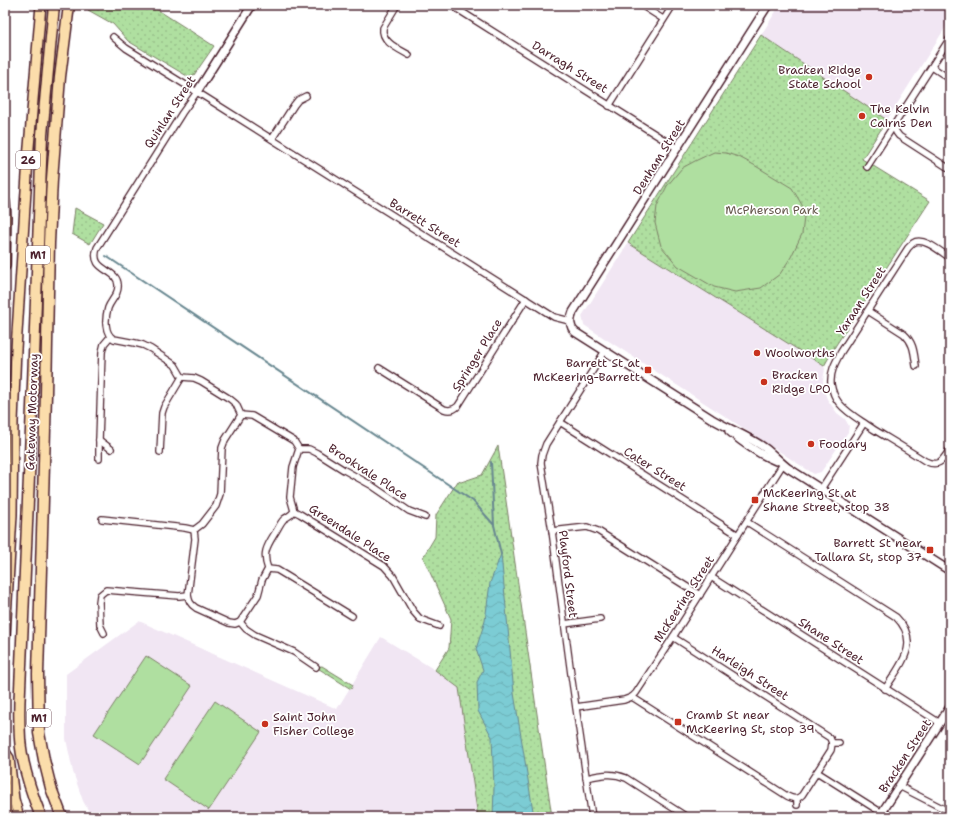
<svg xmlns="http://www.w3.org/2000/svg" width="955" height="822" font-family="'Shantell Sans',sans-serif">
  <defs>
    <pattern id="grass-dots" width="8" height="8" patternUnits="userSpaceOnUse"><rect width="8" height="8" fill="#afdfa0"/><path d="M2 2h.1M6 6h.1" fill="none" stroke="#98bf8a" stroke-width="1.8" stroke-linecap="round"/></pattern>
    <pattern id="water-waves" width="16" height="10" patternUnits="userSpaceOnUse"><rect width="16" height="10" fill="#7bccd4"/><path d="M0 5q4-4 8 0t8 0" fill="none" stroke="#6cafb6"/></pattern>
  </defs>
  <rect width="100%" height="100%" fill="#fff"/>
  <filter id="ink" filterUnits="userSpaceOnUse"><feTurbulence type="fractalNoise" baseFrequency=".025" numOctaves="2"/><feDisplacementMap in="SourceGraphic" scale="8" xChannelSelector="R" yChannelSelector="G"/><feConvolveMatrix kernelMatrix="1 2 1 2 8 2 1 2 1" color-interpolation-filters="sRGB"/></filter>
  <g filter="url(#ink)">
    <g fill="#f1e6f3">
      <polygon points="780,5 950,5 950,20 887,120 761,35"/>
      <polygon points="628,243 824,366 825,369 823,380 824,390 827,399 837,413 845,419 849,426 848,432 821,472 814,474 584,325 582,316"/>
      <polygon points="139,621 337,709 381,637 435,670 459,688 478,817 92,817 83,801 73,772 66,739 66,674"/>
    </g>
    <g fill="url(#grass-dots)" stroke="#7c7f66">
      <polygon points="90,5 150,5 214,46 194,75 187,76 128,41 113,24 88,10"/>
      <polygon points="761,35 887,120 862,159 930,201 836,345 824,366 628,243"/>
      <polygon points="75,208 103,223 90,244 72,234"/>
      <polygon points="498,446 552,817 478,817 459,688 435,670 449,648 451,619 423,557 435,537 436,515 458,481 461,482 482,475"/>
      <polygon points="322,666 353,685 351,689 316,667"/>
    </g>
    <g fill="#afdfa0" stroke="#7c7f66">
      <polygon points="714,152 726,153 739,157 754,165 792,188 802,205 804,217 802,234 791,257 780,274 761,288 735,292 714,287 678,266 661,246 655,223 657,206 667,186 682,168 695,161"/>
      <polygon points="146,656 192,686 140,764 94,734"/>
      <polygon points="215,701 261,732 209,810 163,779"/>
    </g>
    <polygon fill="url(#water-waves)" stroke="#678790" points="501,554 514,693 534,817 493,817 494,788 492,737 478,711 477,682 483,670 476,649 485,621 490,583"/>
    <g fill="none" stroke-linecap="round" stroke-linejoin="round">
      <g stroke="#678790" stroke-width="2">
        <polyline points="106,256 473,501 494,525"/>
        <polyline points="491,462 494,525 501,554"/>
      </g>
      <g stroke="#4a1f2b" stroke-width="8">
        <g id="minor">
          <path d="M397,5L383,28C381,42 399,49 409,55"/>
          <polyline points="451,5 677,148"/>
          <polyline points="641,5 663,19"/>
          <polyline points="113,37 126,48 205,97 554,317 570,321"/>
          <polyline points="932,67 950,79"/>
          <path d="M197,92L182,113L97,248C89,272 118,268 118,285C119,294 111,300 108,308C105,318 104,334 114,339L135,343L143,345L151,349L175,365L182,377L194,378L201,381L230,399L236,404L241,415L252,416L294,441L299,449L293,467L290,497L294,511C290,517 288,516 284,519C280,523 278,529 275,533C267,546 262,553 268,569L262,580L258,595L240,622L235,624L229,623L196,608C190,604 189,601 188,595L195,539L194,530L202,524L216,506L220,494L222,448L225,440L241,415"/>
          <polyline points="609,106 673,5"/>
          <polyline points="894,125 896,132 899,136 950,169"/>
          <polyline points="272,139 294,105 298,100 306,96"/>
          <polyline points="867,167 950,38"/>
          <path d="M950,258C941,252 923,236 913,243C912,244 909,247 908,248L841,352C835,363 830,372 831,384C832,390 835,398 839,403C848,414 862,421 873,429C891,440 908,450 925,461C939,468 943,460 950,449"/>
          <path d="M868,311L904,334C914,343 914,353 916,366"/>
          <path d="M379,368L444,409C449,411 454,410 458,406L526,299"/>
          <polyline points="560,422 738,535"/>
          <polyline points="99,440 111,449"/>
          <polyline points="299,449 309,449 317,453 344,470 371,485 409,511 425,517"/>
          <polyline points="160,452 162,413 164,407 182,377"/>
          <polyline points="99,459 99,440 102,352 104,344 110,337"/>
          <polyline points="821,489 864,423"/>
          <polyline points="294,511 300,514 384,566 393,576 413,611 420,619 439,626"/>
          <polyline points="102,519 185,528 194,530"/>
          <path d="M747,522L896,617C922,643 900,665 885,689"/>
          <polyline points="552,531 587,527 598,531 700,595"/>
          <polyline points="268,569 277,570 287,576 352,616"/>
          <polyline points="711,577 940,723"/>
          <polyline points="240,622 246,629 255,635 294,652 316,667"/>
          <polyline points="564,624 600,619"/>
          <polyline points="104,633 100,625 99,602 100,595 106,590 179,596 188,595"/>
          <path d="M632,697L787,796C793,799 797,800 802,795L831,750L832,743L830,738L673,637"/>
          <polyline points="576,707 624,700 632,697 636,693 673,637 783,464"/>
          <polyline points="832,743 839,743"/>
          <polyline points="817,772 882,813"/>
          <path d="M586,778C601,775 611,772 626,778L687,817"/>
          <polyline points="899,786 950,812"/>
          <polyline points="797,799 797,805"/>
          <polyline points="592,817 571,674 552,531 541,463 542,455 546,444 605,351"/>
        </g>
      </g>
      <g stroke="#4a1f2b" stroke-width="10">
        <g id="tertiary">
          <path d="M768,5L573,312C570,320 569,326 575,332C621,361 666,390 712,419C729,429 748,436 765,448C773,454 780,462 788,468L950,571"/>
          <polyline points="197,92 252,5"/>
          <path d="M729,431C743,443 758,454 776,461"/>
          <polyline points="879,817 950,707"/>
        </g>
      </g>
      <g stroke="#4a1f2b" stroke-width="12">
        <g id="trunk">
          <polyline points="5,202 6,217 5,266"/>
          <polyline points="5,636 12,515 13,422 16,349 28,159 41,5"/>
          <polyline points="5,752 9,758 14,799 19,817"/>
          <polyline points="5,788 8,817"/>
        </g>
      </g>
      <g stroke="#4a1f2b" stroke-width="13">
        <g id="motorway">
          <path d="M41,817C31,792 22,766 20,739C19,722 19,706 20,689L33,383L42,135L54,5"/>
          <polyline points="62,817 51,788 44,760 39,733 38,674 46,394 49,243 52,179 60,77 69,5"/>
        </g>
      </g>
      <use href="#minor" stroke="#fff" stroke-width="5.5"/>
      <use href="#tertiary" stroke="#fff" stroke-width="7"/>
      <use href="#trunk" stroke="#fbddab" stroke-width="9"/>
      <use href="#motorway" stroke="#fbddab" stroke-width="10"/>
    </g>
  </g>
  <g fill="#c8321e" stroke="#fff" stroke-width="1.5">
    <circle cx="869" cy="77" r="4"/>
    <circle cx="862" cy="116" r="4"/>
    <circle cx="757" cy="353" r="4"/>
    <rect x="644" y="366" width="8" height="8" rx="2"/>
    <circle cx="764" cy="382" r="4"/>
    <circle cx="811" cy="444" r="4"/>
    <rect x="751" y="496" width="8" height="8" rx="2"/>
    <rect x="926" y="546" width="8" height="8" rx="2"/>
    <rect x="674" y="718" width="8" height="8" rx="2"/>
    <circle cx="265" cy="724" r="4"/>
  </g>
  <g text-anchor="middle" stroke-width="3.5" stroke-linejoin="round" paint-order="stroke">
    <g fill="#fff" stroke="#80626b" stroke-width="1">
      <rect x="16" y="151" width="24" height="18" rx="3"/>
      <rect x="26" y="246" width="24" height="18" rx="3"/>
      <rect x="27" y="709" width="24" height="18" rx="3"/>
    </g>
    <g font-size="11" font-weight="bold" fill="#4a1f2b">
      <text x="28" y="164">26</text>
      <text x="38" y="259">M1</text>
      <text x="39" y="722">M1</text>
    </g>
    <g font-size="12" fill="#4a1f2b" stroke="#fff">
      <text transform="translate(570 67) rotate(32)" y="4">Darragh Street</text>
      <text transform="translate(170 112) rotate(-57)" y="4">Quinlan Street</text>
      <text transform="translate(659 157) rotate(-58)" y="4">Denham Street</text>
      <text transform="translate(425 223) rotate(32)" y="4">Barrett Street</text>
      <text transform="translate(861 301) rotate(-57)" y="4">Yaraan Street</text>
      <text transform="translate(477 355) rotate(-58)" y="4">Springer Place</text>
      <text transform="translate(32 412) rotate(-88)" y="4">Gateway Motorway</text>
      <text transform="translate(655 469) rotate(32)" y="4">Cater Street</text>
      <text transform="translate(368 472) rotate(33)" y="4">Brookvale Place</text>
      <text transform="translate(350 533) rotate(33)" y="4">Greendale Place</text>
      <text transform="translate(568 574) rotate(83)" y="4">Playford Street</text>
      <text transform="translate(684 599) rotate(-57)" y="4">McKeering Street</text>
      <text transform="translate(831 641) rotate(33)" y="4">Shane Street</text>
      <text transform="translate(750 673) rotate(33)" y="4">Harleigh Street</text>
      <text transform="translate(905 756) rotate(-57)" y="4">Bracken Street</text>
    </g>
    <g font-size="12" fill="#4a1f2b" stroke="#fff" text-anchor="start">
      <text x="861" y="74" text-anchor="end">Bracken Ridge<tspan x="861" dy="14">State School</tspan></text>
      <text x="870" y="113">The Kelvin<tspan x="870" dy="14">Cairns Den</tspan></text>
      <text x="765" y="357">Woolworths</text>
      <text x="640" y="367" text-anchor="end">Barrett St at<tspan x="640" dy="14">McKeering-Barrett</tspan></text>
      <text x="772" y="379">Bracken<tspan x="772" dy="14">Ridge LPO</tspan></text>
      <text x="819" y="448">Foodary</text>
      <text x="763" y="497">McKeering St at<tspan x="763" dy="14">Shane Street, stop 38</tspan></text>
      <text x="922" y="547" text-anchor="end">Barrett St near<tspan x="922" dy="14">Tallara St, stop 37</tspan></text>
      <text x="686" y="719">Cramb St near<tspan x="686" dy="14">McKeering St, stop 39</tspan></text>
      <text x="273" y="721">Saint John<tspan x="273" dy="14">Fisher College</tspan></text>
    </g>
    <g font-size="12" fill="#68594e" stroke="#fff">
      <text x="772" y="214">McPherson Park</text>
    </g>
  </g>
  <rect width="955" height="822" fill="none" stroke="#fff" stroke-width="20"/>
  <rect x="10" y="10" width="935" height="802" fill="none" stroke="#4a1f2b" stroke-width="1.5" filter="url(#ink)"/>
</svg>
